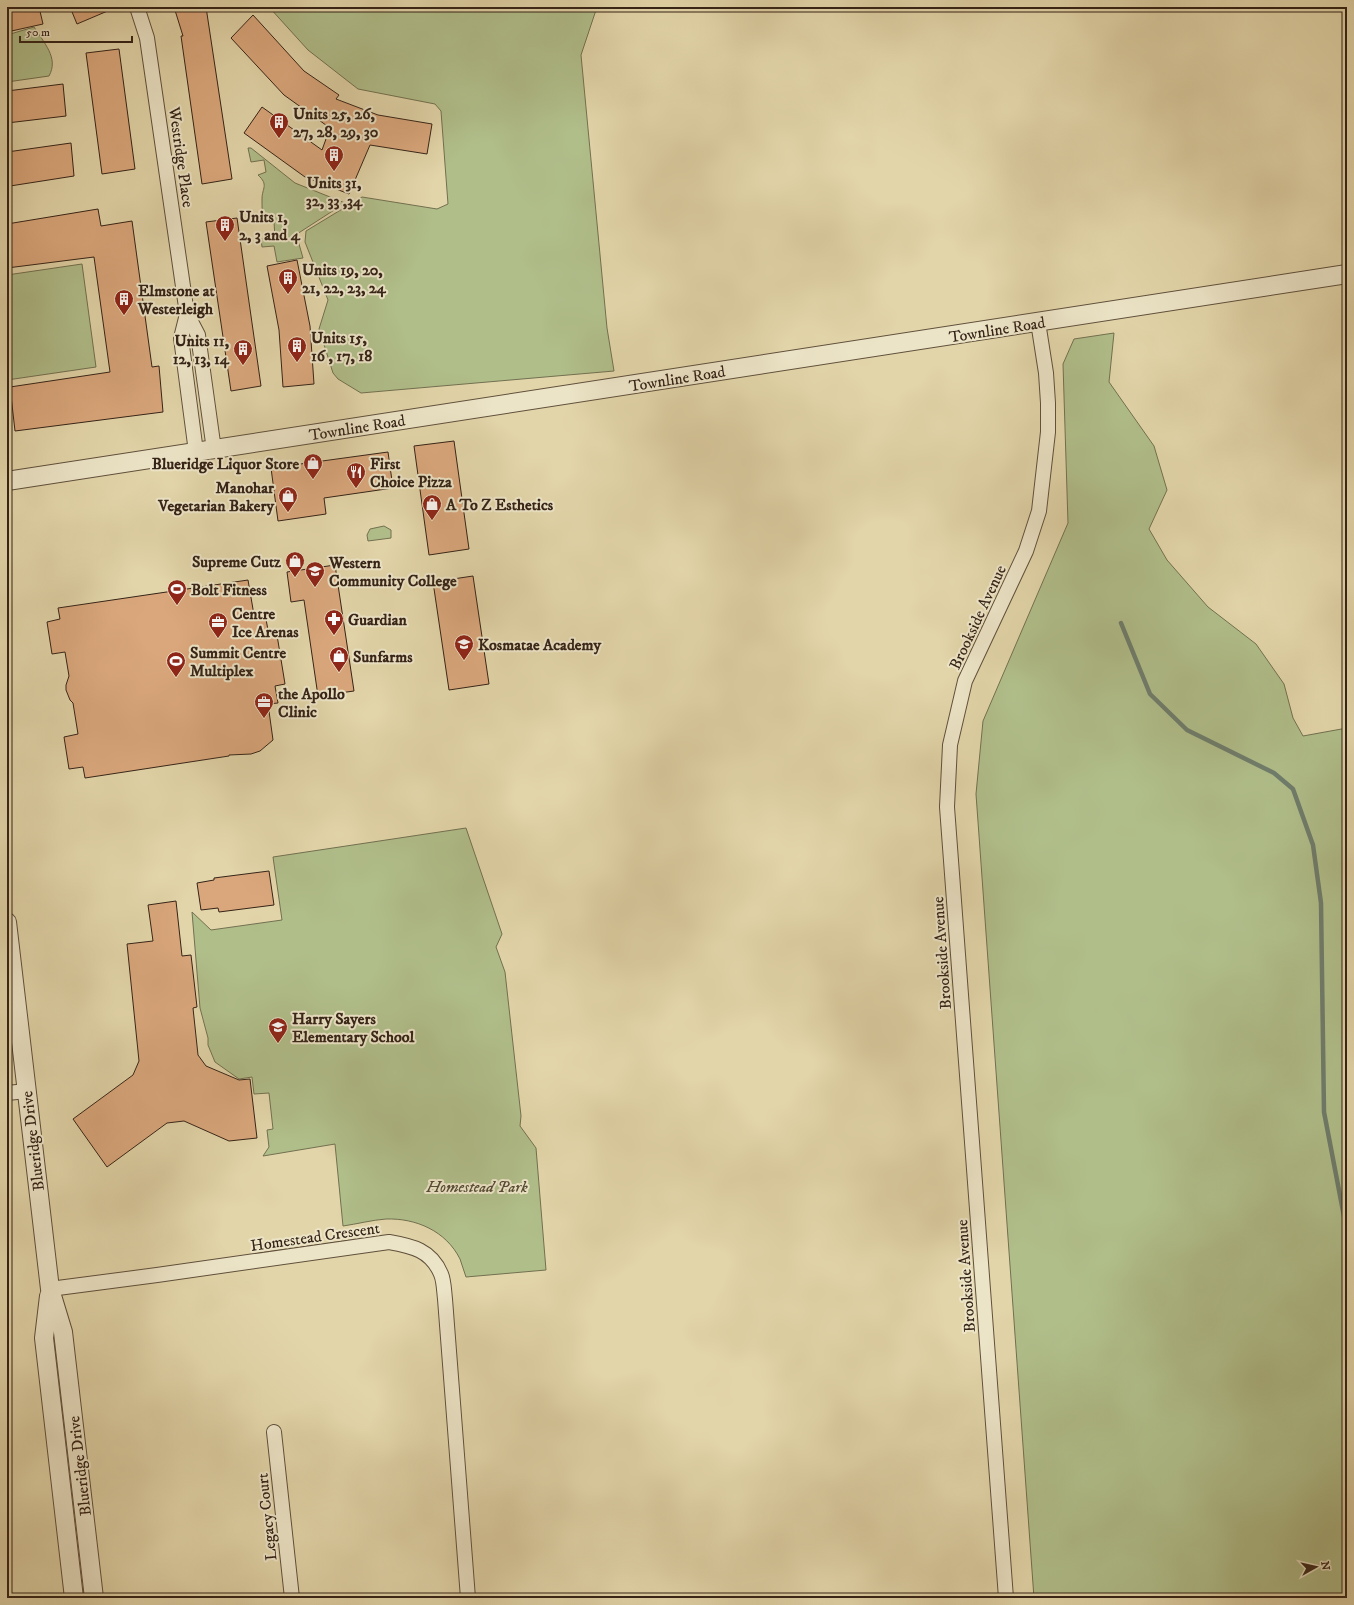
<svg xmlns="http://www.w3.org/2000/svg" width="1354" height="1605" font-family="'IM FELL DW Pica',serif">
  <rect width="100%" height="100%" fill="#e2d5a9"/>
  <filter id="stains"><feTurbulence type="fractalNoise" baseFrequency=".005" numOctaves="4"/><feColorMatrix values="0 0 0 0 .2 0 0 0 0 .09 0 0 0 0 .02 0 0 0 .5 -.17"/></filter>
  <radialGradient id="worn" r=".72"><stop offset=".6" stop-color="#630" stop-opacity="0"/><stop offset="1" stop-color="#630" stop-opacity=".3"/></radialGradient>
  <g fill="#b0be8a" stroke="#727050">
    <polygon points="269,7 597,7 581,55 607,328 614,371 361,393 338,379 333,373 319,329 328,300 305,242 306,231 362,197 437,209 448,204 441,111 435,104 358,89 308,50"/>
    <path d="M34,27C44,43 59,58 49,76L7,82V35Z"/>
    <path d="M248,148H251L295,183L345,203L297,234V237L303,258L277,262L274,246L262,247L261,239L275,238L274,222H263C262,214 262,207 262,199C262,188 269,185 258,175L266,172L264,160L251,162Z"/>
    <polygon points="82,264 96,367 7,380 7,275"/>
    <polygon points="1114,333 1109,382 1154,446 1167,490 1149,529 1167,560 1208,607 1256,644 1284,684 1293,718 1303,736 1347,728 1347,1598 1034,1598 976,794 983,721 1068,523 1063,364 1074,339"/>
    <polygon points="384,526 391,530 391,538 368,541 367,535 370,529"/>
    <path d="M466,828L502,934L496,947L505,972L521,1116L520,1126L536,1148L546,1270L466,1277C464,1271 462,1265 460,1259C446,1231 416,1218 386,1219C372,1220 357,1224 343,1226L335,1144L263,1156L269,1147L267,1130L273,1129L269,1093L254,1094L252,1077L239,1079L215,1062L208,1045V1038L200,1008L192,912L211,930L282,920L273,857Z"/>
  </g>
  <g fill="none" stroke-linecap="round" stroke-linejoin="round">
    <polyline stroke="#6f7d6c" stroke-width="4.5" points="1121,623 1150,694 1187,730 1274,773 1293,789 1313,845 1321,903 1324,1112 1347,1232"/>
  </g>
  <g fill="#daa77c" stroke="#352317">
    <polygon points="7,7 39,7 43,24 7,32"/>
    <polygon points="70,7 117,7 77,24"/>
    <polygon points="174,7 206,7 232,179 202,184 181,36 183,36"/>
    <polygon points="253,15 304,71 339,95 336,99 378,115 432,124 427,154 370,145 349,194 305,177 244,133 262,107 322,150 330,128 284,95 231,38"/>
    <polygon points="119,49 135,169 102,174 86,53"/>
    <polygon points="63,84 66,116 7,123 7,91"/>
    <polygon points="71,143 74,176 10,186 7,152"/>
    <polygon points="98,209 101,226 132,221 152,367 159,366 163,412 15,431 10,387 110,372 94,257 7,268 7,224"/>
    <polygon points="237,218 261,386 231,391 206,222"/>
    <polygon points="297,260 310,326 314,384 283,387 279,330 267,266"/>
    <polygon points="454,441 469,549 429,555 414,446"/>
    <polygon points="388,452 393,488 324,498 326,514 278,521 271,468"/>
    <polygon points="335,565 354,691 318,696 304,600 291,602 287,572"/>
    <polygon points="473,576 489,684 449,690 433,582"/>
    <polygon points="248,580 254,615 265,614 268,630 276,629 285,684 275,686 278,703 268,704 273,740 260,751 251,754 229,755 229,756 85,778 83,767 69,769 64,737 78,734 73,703 70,700 66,690 66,685 69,676 65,652 52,654 47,622 60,619 58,608"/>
    <polygon points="269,871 274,905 219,912 218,908 201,910 197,883 214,880 214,878"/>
    <polygon points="176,901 182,956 191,955 197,1007 193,1008 198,1055 206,1066 239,1080 250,1079 257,1138 229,1141 184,1121 167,1123 107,1167 73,1119 133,1075 139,1061 127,944 153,941 148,905"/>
  </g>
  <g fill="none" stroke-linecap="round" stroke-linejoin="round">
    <g stroke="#60503c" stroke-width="16">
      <g id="minor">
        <polyline points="137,7 147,38 187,314 198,335 214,450"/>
        <polyline points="187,314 181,338 196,452"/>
        <polyline points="7,1093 27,1091"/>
        <path d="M50,1289L157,1275L389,1242C412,1246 431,1250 441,1274C444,1281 444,1291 445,1299L468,1598"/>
        <polyline points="274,1432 292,1598"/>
        <polyline points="1006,1598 947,807 950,745 965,681 1026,551 1039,511 1048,432 1048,403 1046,373 1038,322"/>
      </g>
    </g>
    <g stroke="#60503c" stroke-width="20">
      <g id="tertiary">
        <polyline points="7,481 1347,274"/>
        <polyline points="7,922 50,1289 63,1332 94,1598"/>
        <polyline points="49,1296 44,1338 74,1598"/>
      </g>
    </g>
    <use href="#minor" stroke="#ece4c7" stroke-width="14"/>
    <use href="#tertiary" stroke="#ece4c7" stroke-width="18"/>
  </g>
  <defs>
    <g id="building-pin" transform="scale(1)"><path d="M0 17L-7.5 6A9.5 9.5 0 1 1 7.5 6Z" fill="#8f2418" stroke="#ece4c7"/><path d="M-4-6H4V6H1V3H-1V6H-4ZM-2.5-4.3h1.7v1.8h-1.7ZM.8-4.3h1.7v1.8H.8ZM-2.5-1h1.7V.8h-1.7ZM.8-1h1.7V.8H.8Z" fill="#fff"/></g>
    <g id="shop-pin" transform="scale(1)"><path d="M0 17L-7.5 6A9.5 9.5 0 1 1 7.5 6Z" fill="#8f2418" stroke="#ece4c7"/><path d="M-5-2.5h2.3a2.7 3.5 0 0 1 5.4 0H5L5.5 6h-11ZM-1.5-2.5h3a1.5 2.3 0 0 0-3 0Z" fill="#fff"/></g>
    <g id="restaurant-pin" transform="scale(1)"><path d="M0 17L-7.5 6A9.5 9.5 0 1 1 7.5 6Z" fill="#8f2418" stroke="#ece4c7"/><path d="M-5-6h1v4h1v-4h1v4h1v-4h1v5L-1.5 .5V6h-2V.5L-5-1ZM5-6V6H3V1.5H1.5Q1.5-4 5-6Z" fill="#fff"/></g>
    <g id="university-pin" transform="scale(1)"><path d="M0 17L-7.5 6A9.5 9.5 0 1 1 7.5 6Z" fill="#8f2418" stroke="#ece4c7"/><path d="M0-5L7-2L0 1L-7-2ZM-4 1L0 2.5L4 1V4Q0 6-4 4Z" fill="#fff"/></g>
    <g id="stadium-pin" transform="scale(1)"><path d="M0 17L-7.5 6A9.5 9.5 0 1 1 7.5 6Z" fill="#8f2418" stroke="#ece4c7"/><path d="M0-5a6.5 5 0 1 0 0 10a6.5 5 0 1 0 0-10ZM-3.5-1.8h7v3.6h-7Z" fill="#fff"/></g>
    <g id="pharmacy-pin" transform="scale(1)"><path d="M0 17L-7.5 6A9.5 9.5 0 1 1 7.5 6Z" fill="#8f2418" stroke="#ece4c7"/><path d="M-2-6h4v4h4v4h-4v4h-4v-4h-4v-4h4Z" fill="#fff"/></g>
    <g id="office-pin" transform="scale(1)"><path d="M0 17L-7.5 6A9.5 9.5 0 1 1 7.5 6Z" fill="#8f2418" stroke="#ece4c7"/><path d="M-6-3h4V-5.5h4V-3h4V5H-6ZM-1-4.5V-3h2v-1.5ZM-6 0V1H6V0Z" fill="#fff"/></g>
    <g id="school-pin" transform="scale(1)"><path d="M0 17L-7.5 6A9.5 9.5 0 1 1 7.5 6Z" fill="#8f2418" stroke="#ece4c7"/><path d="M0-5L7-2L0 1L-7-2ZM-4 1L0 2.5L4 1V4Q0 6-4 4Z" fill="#fff"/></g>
  </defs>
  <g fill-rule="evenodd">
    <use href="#building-pin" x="279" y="122"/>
    <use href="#building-pin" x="334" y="155"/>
    <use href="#building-pin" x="225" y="225"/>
    <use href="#building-pin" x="288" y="278"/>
    <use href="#building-pin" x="124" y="299"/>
    <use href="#building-pin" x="297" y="346"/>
    <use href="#building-pin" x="243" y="349"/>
    <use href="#shop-pin" x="313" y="463"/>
    <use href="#restaurant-pin" x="356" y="472"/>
    <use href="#shop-pin" x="288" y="496"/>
    <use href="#shop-pin" x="432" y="504"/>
    <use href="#shop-pin" x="295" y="561"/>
    <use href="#university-pin" x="315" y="571"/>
    <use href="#stadium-pin" x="177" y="589"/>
    <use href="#pharmacy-pin" x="334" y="619"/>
    <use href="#office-pin" x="218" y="622"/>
    <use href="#university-pin" x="464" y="644"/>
    <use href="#shop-pin" x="339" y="656"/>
    <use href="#stadium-pin" x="176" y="661"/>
    <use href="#office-pin" x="264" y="702"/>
    <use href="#school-pin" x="278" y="1027"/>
  </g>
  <g text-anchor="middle" stroke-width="4" stroke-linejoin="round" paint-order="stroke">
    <g font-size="16" font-weight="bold" fill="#352317" stroke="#ece4c7" text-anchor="start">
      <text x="293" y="119">Units 25, 26,<tspan x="293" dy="18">27, 28, 29, 30</tspan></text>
      <text x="334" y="188" text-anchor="middle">Units 31,<tspan x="334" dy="18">32, 33 ,34</tspan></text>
      <text x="239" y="222">Units 1,<tspan x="239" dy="18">2, 3 and 4</tspan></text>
      <text x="302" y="275">Units 19, 20,<tspan x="302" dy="18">21, 22, 23, 24</tspan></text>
      <text x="138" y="296">Elmstone at<tspan x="138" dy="18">Westerleigh</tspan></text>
      <text x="311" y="343">Units 15,<tspan x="311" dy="18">16 , 17, 18</tspan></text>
      <text x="229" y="346" text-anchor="end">Units 11,<tspan x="229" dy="18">12, 13, 14</tspan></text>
      <text x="299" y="469" text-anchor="end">Blueridge Liquor Store</text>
      <text x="370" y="469">First<tspan x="370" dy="18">Choice Pizza</tspan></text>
      <text x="274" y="493" text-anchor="end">Manohar<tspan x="274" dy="18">Vegetarian Bakery</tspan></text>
      <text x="446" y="510">A To Z Esthetics</text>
      <text x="281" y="567" text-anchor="end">Supreme Cutz</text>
      <text x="329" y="568">Western<tspan x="329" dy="18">Community College</tspan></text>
      <text x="191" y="595">Bolt Fitness</text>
      <text x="232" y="619">Centre<tspan x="232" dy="18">Ice Arenas</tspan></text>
      <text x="348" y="625">Guardian</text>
      <text x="478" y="650">Kosmatae Academy</text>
      <text x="190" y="658">Summit Centre<tspan x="190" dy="18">Multiplex</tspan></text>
      <text x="353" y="662">Sunfarms</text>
      <text x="278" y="699">the Apollo<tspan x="278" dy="18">Clinic</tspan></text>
      <text x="292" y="1024">Harry Sayers<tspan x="292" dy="18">Elementary School</tspan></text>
    </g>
    <g font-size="16" fill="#352317" stroke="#ece4c7">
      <text transform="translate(182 157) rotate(82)" y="6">Westridge Place</text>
      <text transform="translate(997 329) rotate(-9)" y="6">Townline Road</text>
      <text transform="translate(677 378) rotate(-9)" y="6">Townline Road</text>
      <text transform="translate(357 427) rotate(-9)" y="6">Townline Road</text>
      <text transform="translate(977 617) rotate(-65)" y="6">Brookside Avenue</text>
      <text transform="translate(941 953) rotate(-94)" y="6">Brookside Avenue</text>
      <text transform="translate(32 1141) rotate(-97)" y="6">Blueridge Drive</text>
      <text transform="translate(315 1236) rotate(-8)" y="6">Homestead Crescent</text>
      <text transform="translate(965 1276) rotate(-94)" y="6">Brookside Avenue</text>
      <text transform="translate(79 1466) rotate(-97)" y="6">Blueridge Drive</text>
      <text transform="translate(266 1517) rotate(-96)" y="6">Legacy Court</text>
    </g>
    <g font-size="16" font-style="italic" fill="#544a34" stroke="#ece4c7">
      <text x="477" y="1192">Homestead Park</text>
    </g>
  </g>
  <rect width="1354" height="1605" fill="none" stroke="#e2d5a9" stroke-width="24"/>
  <rect x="8" y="8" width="1338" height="1589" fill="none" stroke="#352317" stroke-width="2"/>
  <rect x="12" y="12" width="1330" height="1581" fill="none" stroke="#352317"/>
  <g transform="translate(1316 1567) rotate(82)" stroke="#ece4c7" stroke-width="3" paint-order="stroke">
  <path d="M0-3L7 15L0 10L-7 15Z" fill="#352317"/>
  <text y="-6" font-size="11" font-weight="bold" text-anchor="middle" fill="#352317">N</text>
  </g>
  <path d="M20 36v6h112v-6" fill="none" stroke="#352317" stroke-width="2"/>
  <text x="26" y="36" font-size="12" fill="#352317" stroke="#ece4c7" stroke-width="3" paint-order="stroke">50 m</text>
  <rect width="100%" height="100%" filter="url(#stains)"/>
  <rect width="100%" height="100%" fill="url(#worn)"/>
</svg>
